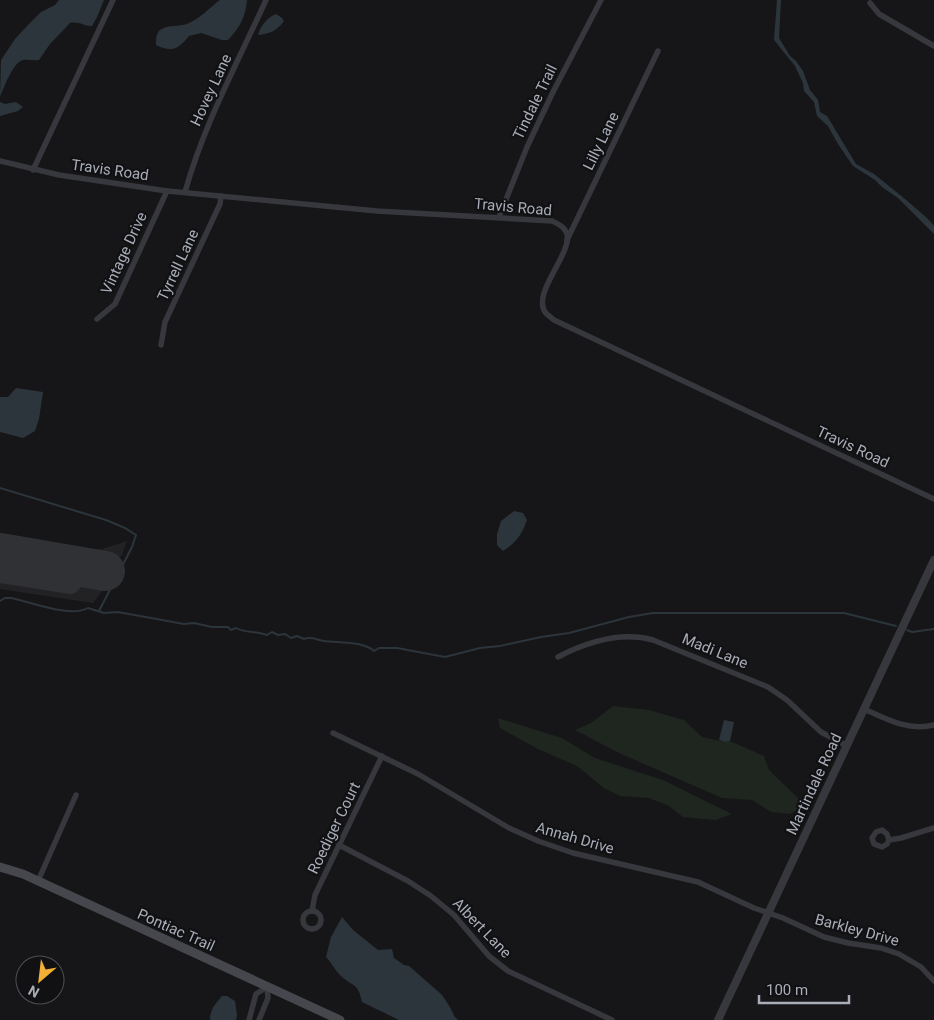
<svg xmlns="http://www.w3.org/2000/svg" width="934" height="1020" font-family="Roboto,sans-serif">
  <rect width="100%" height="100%" fill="#161618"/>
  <polygon fill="#222225" points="0,537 89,550 102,549 127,541 122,555 118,559 110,586 105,587 93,603 0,589"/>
  <g fill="#1e261f">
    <polygon points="613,706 649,710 684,720 702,737 725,742 730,741 764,756 769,770 800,800 797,810 790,814 771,812 752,800 722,798 619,753 575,730 591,723"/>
    <polygon points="498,718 562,738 595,758 663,780 732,814 716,820 683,817 669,806 649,798 620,796 604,788 577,766 538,749 500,728"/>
  </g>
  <g fill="#2c353c">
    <path d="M59,0H104L97,17L92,26C86,27 79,21 70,23L50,44L39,60C34,61 28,59 23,60C13,62 4,88 0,97L1,60L15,39L28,25L41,12L55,5Z"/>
    <path d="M220,0H247C246,16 239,29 228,40H222L201,33L189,36C179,49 171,53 156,45C156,40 156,34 160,30C168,24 179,27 187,24C200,19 209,8 220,0Z"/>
    <polygon points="777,0 781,0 779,38 790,56 796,61 803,71 810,90 818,100 820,112 827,116 856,164 874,174 905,199 927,218 934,226 934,234 898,198 882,187 875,180 853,166 838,144 828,126 817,116 814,102 804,91 803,83 795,66 774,40"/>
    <path d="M276,14L282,18L284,21C277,31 269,34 258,35C260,26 268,17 276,14Z"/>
    <polygon points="0,102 5,104 16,102 23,107 18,111 0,116"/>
    <polygon points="16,388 43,392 39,419 35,431 23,438 0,432 0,397 8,397"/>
    <path d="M514,511L523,513L527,520C522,534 516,543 503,551L497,545V534L501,521Z"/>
    <polygon points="724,720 734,722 730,741 725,742 719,740"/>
    <path d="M342,917L353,930L378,950L392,949L394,958L404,965L409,966L441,994C444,997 454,1013 454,1016L458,1020H399L362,1002C358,982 354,988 341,976C335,970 331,962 326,957L331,937Z"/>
    <path d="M222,996H227L235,1001L237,1015L236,1020H210C210,1010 215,1004 222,996Z"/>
  </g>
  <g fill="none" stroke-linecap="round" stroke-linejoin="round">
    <g stroke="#2c353c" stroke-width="2">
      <polyline points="0,488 106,520 125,528 136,535 132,547 99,611"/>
      <path d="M0,601L5,598H11C32,602 70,618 88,608L104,613L118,612L184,624L194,623L212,627H228L231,630L236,628C245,633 257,631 267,635L272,632L278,635L285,634L291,638L297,636L304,639C311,636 317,640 324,641C339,643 363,641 374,651L379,648H397L445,657L480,648L500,646L541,637L569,633L629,617L653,613H844L896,626"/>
      <polyline points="907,630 912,632 934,629"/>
    </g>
    <g stroke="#303135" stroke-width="16">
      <polyline points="0,575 71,586 77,579 81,566"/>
      <polyline points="48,582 51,562"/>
    </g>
    <polyline stroke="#303135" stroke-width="40" points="0,553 105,571"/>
    <g stroke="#37383d" stroke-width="5.5">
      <polyline points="870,3 879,14 934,46"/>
      <path d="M0,161L59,175L167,191L377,211L552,221C558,224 565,227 567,234C572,254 532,292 545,312C547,315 552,318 554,320L934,499"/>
      <polyline points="33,170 113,0"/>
      <path d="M185,192C204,124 237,64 266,0"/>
      <polyline points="499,217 527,147 553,92 601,0"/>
      <polyline points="567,240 658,51"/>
      <polyline points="97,319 115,304 167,191"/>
      <polyline points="161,345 165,322 220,204 221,196"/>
      <path d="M558,657C587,642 620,631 653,640L768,687L787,700L821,732L847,746"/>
      <path d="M864,709C888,720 908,731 934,725"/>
      <polyline points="333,733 418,774 509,828 538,841 573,853 698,882 754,908 783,918 824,937 848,943 881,948 899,954 921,967 934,981"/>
      <polyline points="889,840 887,834 882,830 876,832 872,838 874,844 882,847 887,844 889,840 901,838 934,828"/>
      <polyline points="339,845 408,881 431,896 454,915 489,956 508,971 612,1020"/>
      <polyline points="38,881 76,795"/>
      <circle cx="312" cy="920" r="9"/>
      <polyline points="312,911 315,895 382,756"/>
      <polyline points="249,1020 256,994 267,987"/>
      <polyline points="259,1020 268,998 267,987"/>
    </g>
    <polyline stroke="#37383d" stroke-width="8" points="718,1020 934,560"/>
    <polyline stroke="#45474d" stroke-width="9" points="0,867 23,874 340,1020"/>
  </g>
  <g text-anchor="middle" stroke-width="4.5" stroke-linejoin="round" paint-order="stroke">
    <g font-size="15" fill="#a8adb8" stroke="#111113">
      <text transform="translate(211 90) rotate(-65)" y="5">Hovey Lane</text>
      <text transform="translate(535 102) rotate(-64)" y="5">Tindale Trail</text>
      <text transform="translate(601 141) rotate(-64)" y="5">Lilly Lane</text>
      <text transform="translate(110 170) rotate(8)" y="5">Travis Road</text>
      <text transform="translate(513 207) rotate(5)" y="5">Travis Road</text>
      <text transform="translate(124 253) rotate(-65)" y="5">Vintage Drive</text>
      <text transform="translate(178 265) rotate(-65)" y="5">Tyrrell Lane</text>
      <text transform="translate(853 447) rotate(25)" y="5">Travis Road</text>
      <text transform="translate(715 651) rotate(22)" y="5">Madi Lane</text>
      <text transform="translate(814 784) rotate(-65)" y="5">Martindale Road</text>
      <text transform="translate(334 828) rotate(-64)" y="5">Roediger Court</text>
      <text transform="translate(575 838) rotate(16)" y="5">Annah Drive</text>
      <text transform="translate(482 928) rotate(46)" y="5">Albert Lane</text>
      <text transform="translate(176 930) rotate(24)" y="5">Pontiac Trail</text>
      <text transform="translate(857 930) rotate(15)" y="5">Barkley Drive</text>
    </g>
  </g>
  <g transform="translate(40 980) rotate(208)"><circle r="24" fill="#111113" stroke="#4d4f55"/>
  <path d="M0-4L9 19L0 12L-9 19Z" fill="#f2b134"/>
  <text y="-8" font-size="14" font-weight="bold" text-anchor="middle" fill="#a8adb8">N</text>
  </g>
  <path d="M759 995v8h90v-8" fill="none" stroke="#a8adb8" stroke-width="2.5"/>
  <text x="766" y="995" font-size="15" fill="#a8adb8" stroke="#111113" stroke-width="4" paint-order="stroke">100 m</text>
</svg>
